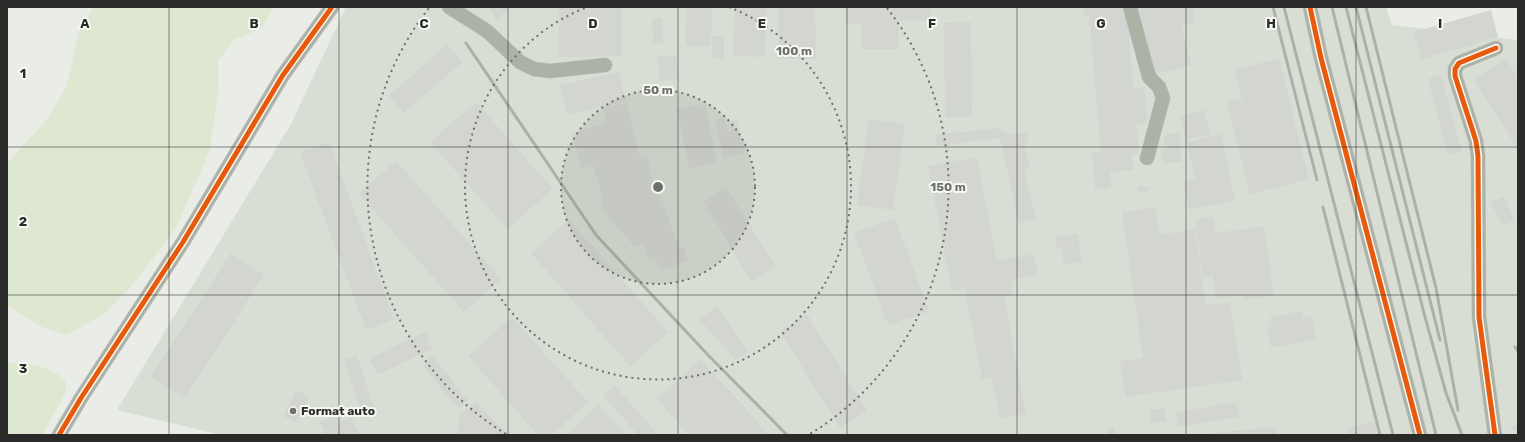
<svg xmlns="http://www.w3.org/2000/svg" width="1525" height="442" font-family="Rubik,sans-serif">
  <rect width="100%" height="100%" fill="#eaece7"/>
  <polygon fill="#d9ded4" points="346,7 1386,7 1392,25 1518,40 1518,435 221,435 117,410 291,124"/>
  <g fill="#dee8d0">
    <polygon points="94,7 274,7 262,28 234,40 218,61 218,92 210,150 176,228 135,282 105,313 67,335 42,327 10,308 7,305 7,163 49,117 66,87 80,29"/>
    <path d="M7,363C29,363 47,365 65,380L66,392L42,435H7Z"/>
  </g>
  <g fill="#d3d5d1">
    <polygon points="488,7 511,7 497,19"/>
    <polygon points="559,7 622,7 622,56 559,57"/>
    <polygon points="687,7 712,7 711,46 685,46"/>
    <polygon points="735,7 767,7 765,57 733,56"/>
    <polygon points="778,7 815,7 816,59 778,59"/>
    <polygon points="846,7 930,7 930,20 898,21 899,49 861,49 861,24 846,24"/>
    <polygon points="1083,7 1127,7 1133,88 1144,87 1147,123 1136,124 1139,153 1132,154 1133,170 1110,172 1111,188 1095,189 1092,153 1101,152 1089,16 1084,16"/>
    <polygon points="1139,7 1192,7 1195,22 1181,25 1191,65 1155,74"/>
    <polygon points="1491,10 1498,37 1422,59 1414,32"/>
    <polygon points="652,18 662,18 663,43 653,44"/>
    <polygon points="971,22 972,117 945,117 944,23"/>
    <rect x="712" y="36" width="12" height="22"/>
    <polygon points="447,44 462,62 404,113 389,96"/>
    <polygon points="676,55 679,79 660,81 657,57"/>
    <polygon points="1279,58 1309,179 1250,194 1227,103 1242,99 1235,70"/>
    <polygon points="1506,59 1518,78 1518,150 1474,79"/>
    <polygon points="619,72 626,102 567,114 560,85"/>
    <polygon points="1441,75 1462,152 1448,155 1428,79"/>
    <polygon points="476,102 553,189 507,229 430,142"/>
    <polygon points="627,103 639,156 647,154 653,184 656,184 679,248 683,246 688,260 661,271 655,258 649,260 642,244 635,247 600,208 603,199 593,165 582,169 572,133 607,122 603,108"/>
    <polygon points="705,104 717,163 689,168 677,109"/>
    <polygon points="1204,110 1210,134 1186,140 1180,116"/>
    <polygon points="724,118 727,132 732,131 730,121 737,119 745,154 723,158 715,120"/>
    <polygon points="869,119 905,124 893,210 857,205"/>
    <polygon points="999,128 1011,135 1026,132 1028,142 1024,143 1030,167 1024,169 1036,219 1019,223 1000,138 936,146 935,135"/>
    <polygon points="1179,133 1182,162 1163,163 1161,149 1169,148 1167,134"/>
    <polygon points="1221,134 1235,200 1189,210 1183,182 1195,179 1187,142"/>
    <polygon points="1167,135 1168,146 1165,146 1163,136"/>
    <polygon points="329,142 394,319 366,330 300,152"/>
    <polygon points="977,157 997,261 1034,254 1038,275 1011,280 1013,294 1004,296 1026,414 1000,419 992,377 982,379 965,289 952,291 928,166"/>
    <polygon points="396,161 501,279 464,312 359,194"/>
    <polygon points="1138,185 1149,187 1148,193 1136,191"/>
    <polygon points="726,187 775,266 751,281 703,201"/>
    <polygon points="1504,196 1514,221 1502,226 1491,202"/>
    <polygon points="1155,207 1159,235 1195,229 1206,305 1230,302 1242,380 1126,397 1120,361 1143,358 1122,212"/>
    <polygon points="1213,217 1216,233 1264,226 1274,295 1244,299 1243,295 1216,298 1213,276 1203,278 1195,219"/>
    <polygon points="895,218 929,311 888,325 854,233"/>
    <polygon points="569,220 668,332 630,366 531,253"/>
    <polygon points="1078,234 1082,262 1064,265 1062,248 1057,249 1055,237"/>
    <polygon points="231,253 264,275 185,398 151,376"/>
    <polygon points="717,306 748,352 736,360 699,319"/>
    <polygon points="1302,311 1303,318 1312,316 1316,339 1271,348 1267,327 1272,326 1270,317"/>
    <polygon points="807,314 867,411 840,428 780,331"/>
    <polygon points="512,317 588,402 552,435 538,435 468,356"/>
    <polygon points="425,332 432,349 377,375 370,358"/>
    <polygon points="357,355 374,409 361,413 344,359"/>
    <polygon points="432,356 468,400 458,408 422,365"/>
    <polygon points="701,359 769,435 689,435 657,399"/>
    <polygon points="614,385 656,432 653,435 638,435 603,395"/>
    <polygon points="296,390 310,397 297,423 283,416"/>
    <polygon points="476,401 506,433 504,435 457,435 460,416"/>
    <polygon points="1236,402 1239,417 1178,427 1176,412"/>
    <polygon points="598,405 628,435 567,435"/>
    <polygon points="1165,408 1166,421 1150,423 1149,410"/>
    <polygon points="336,415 340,422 351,417 359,433 354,435 326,435 320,422"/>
    <polygon points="1374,422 1377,435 1350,435 1348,427"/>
    <polygon points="1518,423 1518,435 1517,435 1512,428"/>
    <polygon points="1275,427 1276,435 1213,435 1212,433"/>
    <polygon points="1114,428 1115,435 1109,435 1108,429"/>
  </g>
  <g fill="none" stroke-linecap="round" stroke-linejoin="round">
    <g stroke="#c7c8c5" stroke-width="15">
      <g id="minor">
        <polyline points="449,7 487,31 520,62 534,69 550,71 605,65"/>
        <polyline points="1130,7 1149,77 1159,87 1163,98 1147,158"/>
        <polyline points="1310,7 1321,58 1420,435"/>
        <polyline points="59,435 81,398 183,242 283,75 332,7"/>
        <polyline points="1495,435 1479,317 1478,156 1476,141 1455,76 1455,69 1459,63 1496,48"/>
      </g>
    </g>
    <use href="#minor" stroke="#adb2a6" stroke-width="14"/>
    <g stroke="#adb0a8" stroke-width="3">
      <polyline points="1273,7 1317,180"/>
      <polyline points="1284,7 1393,435"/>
      <polyline points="1332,7 1436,435"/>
      <polyline points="1346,7 1425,317 1446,393 1462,435"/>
      <polyline points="1356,7 1440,340"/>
      <polyline points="1366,7 1436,288 1458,410"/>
      <polyline points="466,43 596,235 708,355 787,435"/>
      <polyline points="1323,207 1380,435"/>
      <polyline points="1515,347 1518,351"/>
    </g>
    <g stroke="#f7faf3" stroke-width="8">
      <g id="cycleway">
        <polyline points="1310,7 1321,58 1420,435"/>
        <polyline points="59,435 81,398 183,242 283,75 332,7"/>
        <polyline points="1495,435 1479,317 1478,156 1476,141 1455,76 1455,69 1459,63 1496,48"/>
      </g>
    </g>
    <use href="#cycleway" stroke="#e8590c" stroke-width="5"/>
  </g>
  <path fill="none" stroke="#2a2b28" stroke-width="1" stroke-opacity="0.55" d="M169,7V435M339,7V435M508,7V435M678,7V435M847,7V435M1017,7V435M1186,7V435M1356,7V435M7,147H1518M7,295H1518"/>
  <circle cx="658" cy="187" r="97" fill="#6d6f6b" fill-opacity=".12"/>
  <g fill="none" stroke="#6d6f6b" stroke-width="2" stroke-dasharray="2 4">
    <circle cx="658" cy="187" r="97"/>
    <path d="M729 7A193 193 0 1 1 587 7"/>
    <path d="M506 434A290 290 0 0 1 429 8M887 8A290 290 0 0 1 810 434"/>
  </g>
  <circle fill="#6d6f6b" stroke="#f7faf3" stroke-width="1.5" cx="293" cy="411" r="4"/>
  <g text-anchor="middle" stroke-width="4" stroke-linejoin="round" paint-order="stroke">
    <g font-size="12" font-weight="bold" fill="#2a2b28" stroke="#f7faf3" text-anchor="start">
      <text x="301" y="415">Format auto</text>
    </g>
  </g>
  <g font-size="13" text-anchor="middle" font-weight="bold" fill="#2a2b28" stroke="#f7faf3" stroke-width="4" stroke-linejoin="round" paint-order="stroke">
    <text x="85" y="28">A</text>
    <text x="254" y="28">B</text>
    <text x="424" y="28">C</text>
    <text x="593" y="28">D</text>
    <text x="762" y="28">E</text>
    <text x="932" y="28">F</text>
    <text x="1101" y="28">G</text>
    <text x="1271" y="28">H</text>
    <text x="1440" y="28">I</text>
    <text x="23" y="78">1</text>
    <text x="23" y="226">2</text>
    <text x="23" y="373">3</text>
  </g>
  <circle cx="658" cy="187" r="6" fill="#6d6f6b" stroke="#f7faf3" stroke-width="2"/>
  <g font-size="12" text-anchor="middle" font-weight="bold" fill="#6d6f6b" stroke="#f7faf3" stroke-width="4" stroke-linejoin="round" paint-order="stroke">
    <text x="794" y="55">100 m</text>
    <text x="658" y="94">50 m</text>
    <text x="948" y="191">150 m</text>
  </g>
  <rect width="1525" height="442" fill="none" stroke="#2a2b28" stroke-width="16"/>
</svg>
